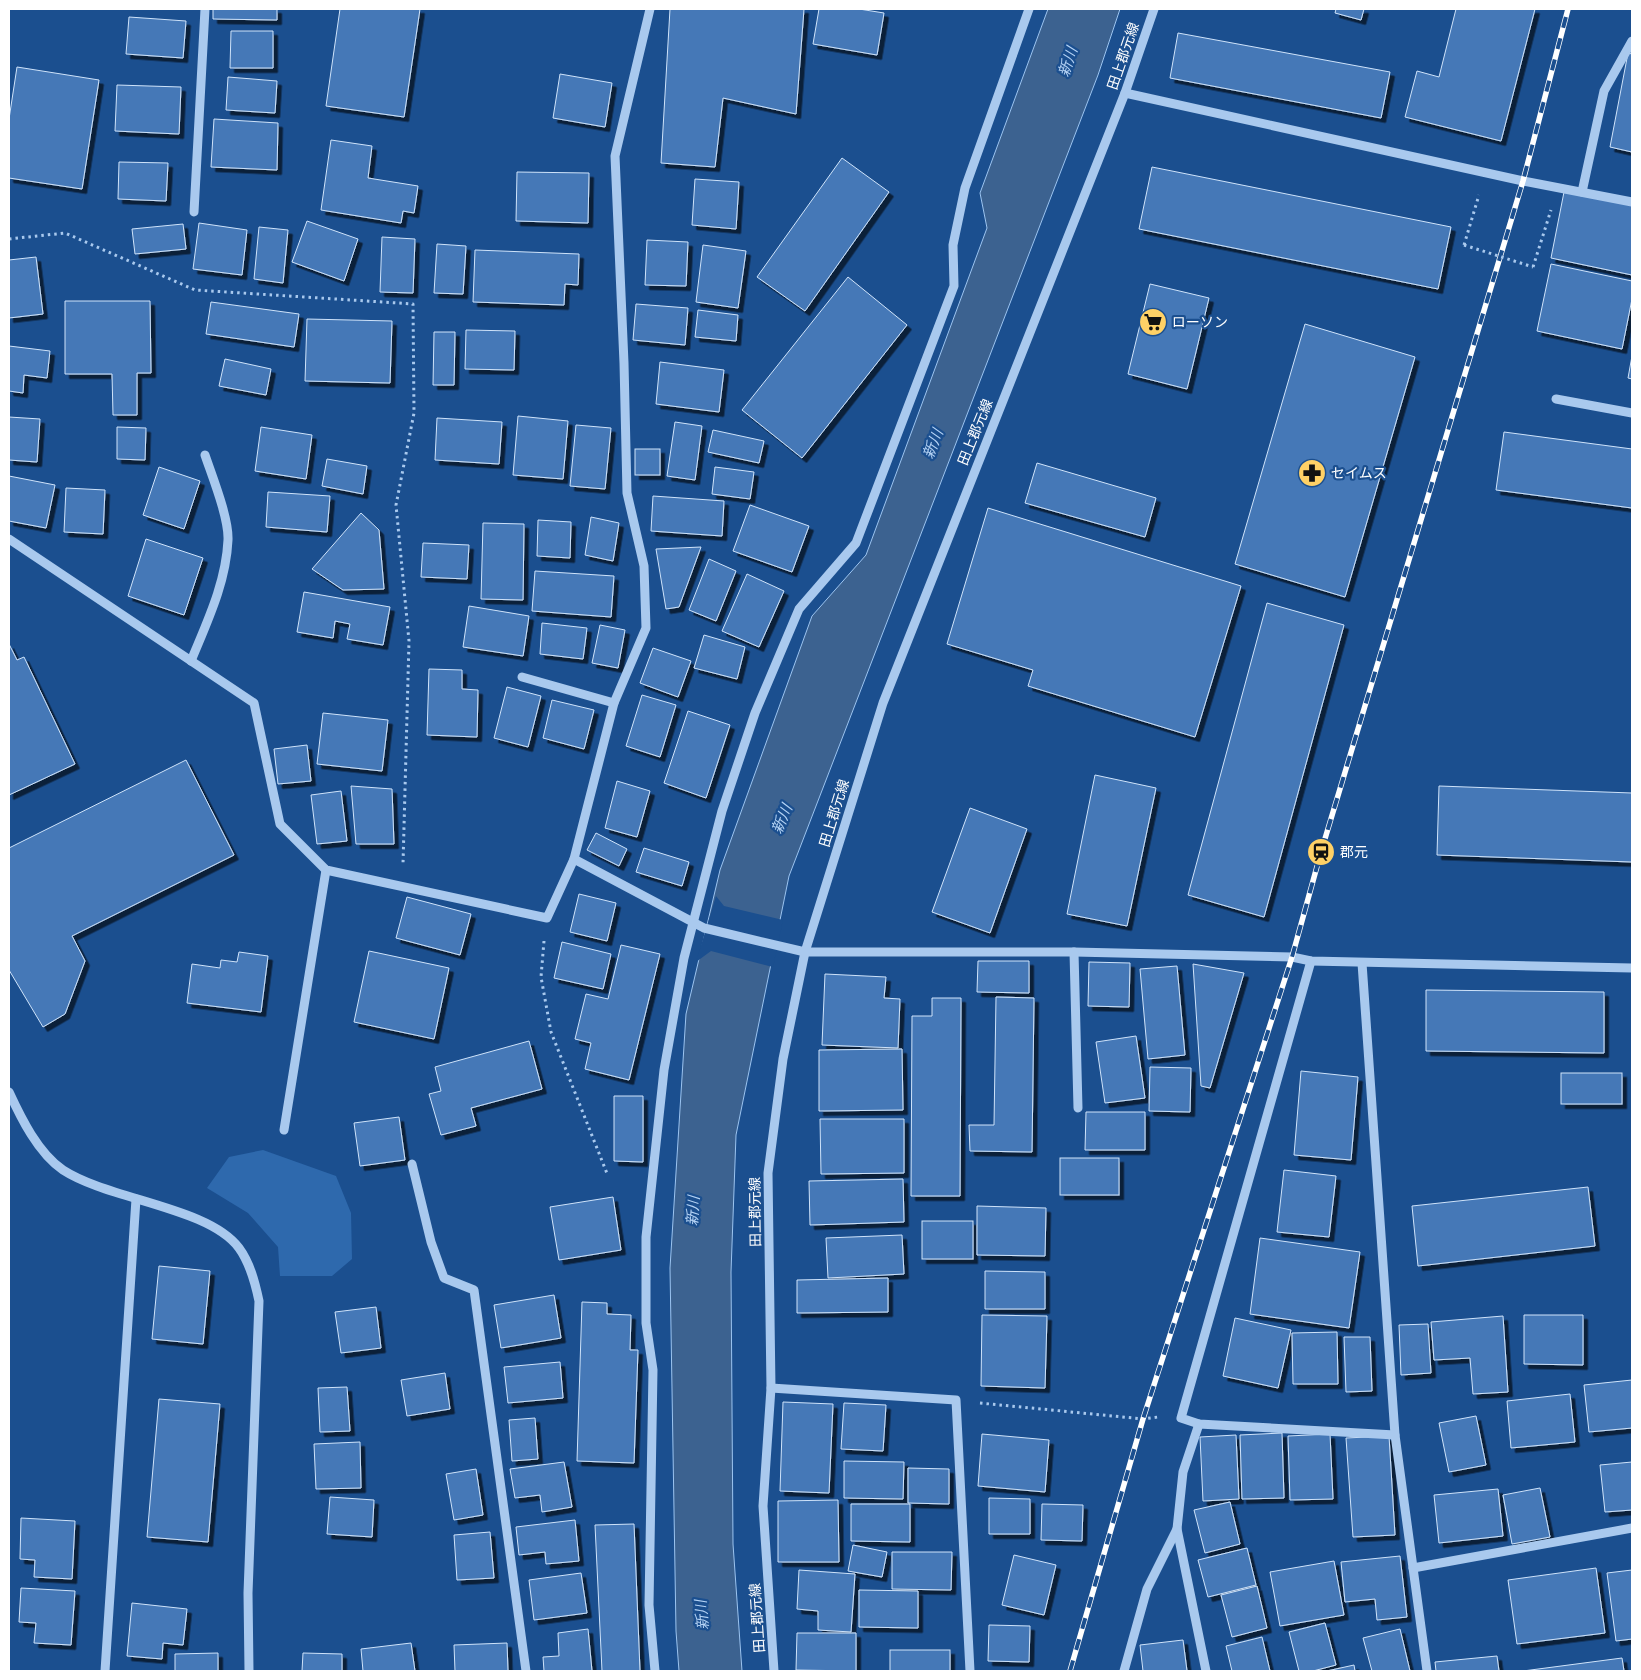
<svg xmlns="http://www.w3.org/2000/svg" width="1641" height="1680" font-family="'PT Sans','Noto Sans JP',sans-serif">
  <defs>
    <filter id="shadow"><feDropShadow dx="4.5" dy="4.5" stdDeviation="0" flood-color="#0009"/></filter>
  </defs>
  <rect width="100%" height="100%" fill="#1b4f8f"/>
  <polygon fill="#2e69ad" points="263,1150 336,1176 351,1213 352,1259 332,1276 280,1276 278,1247 248,1213 207,1188 229,1157"/>
  <polygon fill="#3c6290" stroke="#9cc4f0" points="1048,9 1120,9 1098,75 789,876 736,1135 731,1272 733,1544 742,1671 679,1671 676,1631 670,1268 686,1014 720,870 812,616 866,555 987,228 980,193"/>
  <polygon fill="#1b4f8f" points="716,896 724,906 783,920 773,967 711,951 696,962"/>
  <g fill="#4478b7" stroke="#cfe3fa" filter="url(#shadow)">
    <polygon points="213,9 277,9 277,20 213,19"/>
    <polygon points="340,9 420,9 404,117 326,106"/>
    <polygon points="670,9 804,9 796,114 723,98 715,167 661,163"/>
    <polygon points="819,9 859,9 884,13 877,55 813,44"/>
    <polygon points="1336,9 1364,9 1361,20 1335,13"/>
    <polygon points="1456,9 1535,9 1501,141 1405,117 1417,71 1439,77"/>
    <polygon points="129,17 186,21 183,58 126,54"/>
    <polygon points="231,31 273,31 273,68 230,68"/>
    <polygon points="1178,33 1390,72 1381,118 1170,78"/>
    <polygon points="1628,53 1632,54 1632,152 1610,147"/>
    <polygon points="17,67 99,80 82,189 9,178 9,119"/>
    <polygon points="560,74 612,83 605,127 553,118"/>
    <polygon points="228,77 277,81 275,113 226,110"/>
    <polygon points="117,85 181,87 179,134 115,131"/>
    <polygon points="214,119 278,123 277,170 211,167"/>
    <polygon points="331,140 372,146 368,178 418,186 414,213 403,211 401,223 321,210"/>
    <polygon points="842,158 889,192 805,311 757,277"/>
    <polygon points="119,162 168,163 166,201 118,199"/>
    <polygon points="1152,167 1451,227 1438,289 1139,229"/>
    <polygon points="517,172 589,173 588,223 516,221"/>
    <polygon points="695,179 739,182 736,229 692,225"/>
    <polygon points="1564,192 1632,205 1632,275 1551,258"/>
    <polygon points="307,221 358,239 344,281 292,262"/>
    <polygon points="199,223 247,230 242,275 193,269"/>
    <polygon points="183,224 186,249 135,254 132,229"/>
    <polygon points="259,227 288,230 283,283 254,279"/>
    <polygon points="382,237 415,239 413,293 380,292"/>
    <polygon points="647,240 688,242 686,286 645,285"/>
    <polygon points="437,244 466,246 463,294 434,293"/>
    <polygon points="703,245 746,251 738,308 696,302"/>
    <polygon points="475,250 579,254 578,285 565,284 564,305 473,302"/>
    <polygon points="36,257 43,314 9,318 9,260"/>
    <polygon points="1551,264 1632,281 1632,299 1622,349 1537,331"/>
    <polygon points="848,277 907,325 802,458 742,410"/>
    <polygon points="1150,284 1209,298 1187,389 1128,374"/>
    <polygon points="65,301 150,301 151,373 137,373 137,415 113,415 112,374 65,374"/>
    <polygon points="211,302 299,314 294,347 206,334"/>
    <polygon points="636,304 688,308 685,345 633,340"/>
    <polygon points="698,310 738,315 736,341 695,337"/>
    <polygon points="307,319 392,321 390,383 305,381"/>
    <polygon points="1305,324 1415,357 1345,597 1235,564"/>
    <polygon points="466,330 515,331 514,370 465,369"/>
    <polygon points="434,332 455,332 454,385 433,385"/>
    <polygon points="9,346 50,351 47,378 24,375 23,393 9,391"/>
    <polygon points="1632,356 1632,379 1628,378"/>
    <polygon points="225,359 271,369 266,395 219,386"/>
    <polygon points="660,362 724,370 719,412 656,404"/>
    <polygon points="518,416 568,421 563,479 513,475"/>
    <polygon points="9,417 40,419 37,462 9,460"/>
    <polygon points="437,418 502,422 499,464 435,460"/>
    <polygon points="675,422 702,426 695,480 667,476"/>
    <polygon points="576,425 611,428 605,489 570,486"/>
    <polygon points="117,427 146,428 145,460 117,459"/>
    <polygon points="261,427 312,435 306,479 255,471"/>
    <polygon points="713,430 764,441 759,463 708,452"/>
    <polygon points="1504,432 1632,449 1632,508 1496,490"/>
    <rect x="635" y="449" width="25" height="26"/>
    <polygon points="327,459 367,466 363,494 322,486"/>
    <polygon points="1037,463 1156,498 1145,537 1025,503"/>
    <polygon points="159,467 200,481 184,529 143,515"/>
    <polygon points="715,467 754,472 750,499 712,494"/>
    <polygon points="9,476 55,485 46,528 9,521"/>
    <polygon points="66,488 105,490 103,534 64,532"/>
    <polygon points="268,492 330,496 327,532 266,527"/>
    <polygon points="653,496 724,501 722,536 651,531"/>
    <polygon points="750,505 809,526 792,572 733,551"/>
    <polygon points="988,508 1241,586 1195,737 1028,686 1033,670 947,644"/>
    <polygon points="361,513 379,530 384,589 343,590 312,569"/>
    <polygon points="591,517 619,523 613,561 585,555"/>
    <polygon points="538,520 571,522 570,558 537,556"/>
    <polygon points="483,523 524,524 523,600 481,599"/>
    <polygon points="146,539 203,558 184,615 128,596"/>
    <polygon points="423,543 469,545 467,579 421,577"/>
    <polygon points="701,547 679,607 666,609 656,549"/>
    <polygon points="709,559 736,571 716,621 689,610"/>
    <polygon points="535,571 614,576 611,617 532,611"/>
    <polygon points="747,574 784,591 759,647 722,631"/>
    <polygon points="304,592 390,607 383,645 347,639 350,624 335,621 333,638 297,632"/>
    <polygon points="1267,603 1344,625 1264,917 1188,895"/>
    <polygon points="469,606 529,616 523,656 463,647"/>
    <polygon points="542,623 587,628 583,659 540,654"/>
    <polygon points="600,625 625,630 618,668 592,663"/>
    <polygon points="704,635 745,647 737,679 694,668"/>
    <polygon points="9,644 17,660 24,657 75,764 9,795"/>
    <polygon points="653,648 691,661 678,697 640,683"/>
    <polygon points="429,669 462,670 462,689 478,690 477,737 427,735"/>
    <polygon points="507,687 541,696 528,747 494,738"/>
    <polygon points="642,695 676,705 660,757 626,746"/>
    <polygon points="552,700 594,710 584,749 543,738"/>
    <polygon points="688,711 730,725 706,798 664,783"/>
    <polygon points="323,713 388,720 382,771 317,764"/>
    <polygon points="307,745 311,781 278,784 274,749"/>
    <polygon points="186,760 234,855 72,936 85,961 65,1014 43,1027 9,970 9,848"/>
    <polygon points="1095,775 1156,788 1127,926 1067,914"/>
    <polygon points="617,781 650,791 637,837 605,828"/>
    <polygon points="351,786 392,789 394,844 356,844"/>
    <polygon points="1439,786 1632,793 1632,862 1437,855"/>
    <polygon points="341,791 347,841 317,844 311,795"/>
    <polygon points="970,808 1027,829 990,933 932,912"/>
    <polygon points="596,833 627,849 619,866 587,850"/>
    <polygon points="644,848 689,862 682,886 636,872"/>
    <polygon points="579,894 616,903 607,941 570,932"/>
    <polygon points="407,897 471,914 460,955 396,938"/>
    <polygon points="562,942 611,954 603,989 554,978"/>
    <polygon points="621,945 660,954 629,1080 585,1069 591,1043 575,1039 586,994 608,999"/>
    <polygon points="369,951 449,968 434,1039 354,1022"/>
    <polygon points="239,952 268,956 261,1012 187,1003 192,964 220,968 221,960 237,962"/>
    <polygon points="978,961 1029,961 1029,993 977,992"/>
    <polygon points="1089,962 1130,963 1129,1007 1088,1006"/>
    <polygon points="1193,964 1244,973 1210,1088 1201,1086"/>
    <polygon points="1177,966 1185,1055 1148,1059 1140,969"/>
    <polygon points="825,974 886,977 884,998 900,999 898,1048 822,1045"/>
    <polygon points="1426,990 1604,992 1604,1053 1426,1051"/>
    <polygon points="996,997 1034,998 1032,1152 970,1151 969,1125 994,1125"/>
    <polygon points="932,998 961,998 960,1196 911,1196 912,1016 932,1016"/>
    <polygon points="1136,1036 1145,1098 1105,1103 1096,1042"/>
    <polygon points="529,1041 542,1089 471,1108 476,1126 441,1135 429,1094 441,1091 435,1067"/>
    <polygon points="902,1049 903,1110 819,1111 819,1050"/>
    <polygon points="1150,1067 1191,1068 1190,1112 1149,1111"/>
    <polygon points="1301,1071 1358,1077 1351,1160 1294,1155"/>
    <rect x="1561" y="1073" width="61" height="31"/>
    <polygon points="614,1096 643,1096 643,1162 614,1161"/>
    <polygon points="1086,1112 1145,1112 1145,1150 1085,1150"/>
    <polygon points="399,1117 405,1160 360,1166 354,1123"/>
    <polygon points="820,1119 904,1119 904,1173 821,1174"/>
    <rect x="1060" y="1158" width="59" height="37"/>
    <polygon points="1284,1170 1336,1176 1329,1237 1277,1232"/>
    <polygon points="903,1179 904,1222 810,1225 809,1181"/>
    <polygon points="1588,1187 1595,1246 1418,1266 1412,1206"/>
    <polygon points="613,1197 621,1250 559,1260 550,1207"/>
    <polygon points="977,1206 1046,1208 1045,1256 977,1255"/>
    <rect x="922" y="1221" width="51" height="38"/>
    <polygon points="902,1235 904,1274 828,1278 826,1238"/>
    <polygon points="1260,1238 1360,1252 1349,1328 1250,1314"/>
    <polygon points="159,1266 210,1271 203,1344 152,1339"/>
    <polygon points="985,1271 1045,1272 1045,1309 985,1309"/>
    <polygon points="888,1278 888,1312 797,1313 797,1280"/>
    <polygon points="554,1295 561,1338 501,1348 494,1305"/>
    <polygon points="582,1302 607,1303 607,1314 631,1315 630,1350 638,1350 634,1463 577,1461"/>
    <polygon points="376,1307 381,1348 341,1353 335,1312"/>
    <polygon points="982,1315 1047,1316 1045,1388 981,1386"/>
    <polygon points="1524,1315 1583,1315 1583,1365 1524,1364"/>
    <polygon points="1503,1316 1508,1392 1473,1394 1470,1358 1434,1360 1431,1322"/>
    <polygon points="1235,1318 1291,1330 1278,1388 1223,1376"/>
    <polygon points="1428,1324 1431,1373 1401,1375 1399,1325"/>
    <polygon points="1337,1332 1338,1384 1293,1384 1292,1333"/>
    <polygon points="1344,1337 1370,1337 1372,1391 1346,1392"/>
    <polygon points="560,1362 563,1398 508,1403 504,1367"/>
    <polygon points="445,1373 450,1409 407,1416 401,1380"/>
    <polygon points="1632,1380 1632,1428 1589,1432 1584,1385"/>
    <polygon points="347,1387 350,1431 320,1432 318,1388"/>
    <polygon points="1570,1394 1575,1442 1511,1448 1507,1401"/>
    <polygon points="159,1399 220,1404 208,1542 147,1537"/>
    <polygon points="783,1402 833,1404 829,1493 780,1491"/>
    <polygon points="844,1403 886,1405 883,1451 841,1449"/>
    <polygon points="1476,1416 1486,1465 1449,1472 1439,1423"/>
    <polygon points="535,1418 538,1459 512,1461 509,1420"/>
    <polygon points="1282,1433 1284,1498 1242,1499 1240,1435"/>
    <polygon points="982,1434 1049,1440 1045,1492 978,1486"/>
    <polygon points="1330,1434 1333,1499 1290,1500 1288,1436"/>
    <polygon points="1236,1435 1239,1499 1203,1501 1200,1437"/>
    <polygon points="1389,1436 1395,1535 1353,1537 1346,1438"/>
    <polygon points="360,1442 361,1488 316,1489 314,1444"/>
    <polygon points="844,1461 904,1462 903,1499 844,1498"/>
    <polygon points="564,1462 572,1507 542,1512 540,1495 515,1498 510,1469"/>
    <polygon points="1632,1462 1632,1510 1605,1512 1600,1465"/>
    <polygon points="908,1468 949,1469 949,1504 908,1503"/>
    <polygon points="476,1469 483,1515 454,1520 446,1474"/>
    <polygon points="1540,1488 1550,1537 1512,1544 1503,1495"/>
    <polygon points="1498,1489 1503,1536 1439,1543 1434,1495"/>
    <polygon points="330,1497 374,1500 372,1537 327,1534"/>
    <polygon points="989,1498 1030,1499 1030,1534 989,1534"/>
    <polygon points="838,1500 839,1562 778,1562 778,1501"/>
    <polygon points="1230,1502 1240,1544 1205,1553 1194,1510"/>
    <polygon points="851,1504 910,1504 910,1542 851,1541"/>
    <polygon points="1042,1504 1083,1505 1082,1541 1041,1540"/>
    <polygon points="21,1518 75,1521 72,1579 34,1577 35,1560 20,1559"/>
    <polygon points="575,1520 579,1561 546,1564 545,1552 519,1555 516,1527"/>
    <polygon points="634,1524 640,1671 602,1671 595,1525"/>
    <polygon points="490,1532 494,1578 457,1580 454,1535"/>
    <polygon points="853,1545 887,1552 882,1577 848,1571"/>
    <polygon points="1247,1548 1256,1585 1208,1597 1198,1560"/>
    <polygon points="892,1552 952,1552 951,1590 892,1589"/>
    <polygon points="1014,1555 1056,1565 1044,1615 1002,1605"/>
    <polygon points="1400,1556 1407,1617 1377,1620 1375,1599 1345,1602 1341,1562"/>
    <polygon points="1334,1561 1344,1615 1280,1626 1270,1572"/>
    <polygon points="1596,1568 1605,1633 1517,1644 1508,1580"/>
    <polygon points="799,1570 855,1574 851,1632 818,1630 818,1611 797,1609"/>
    <polygon points="1632,1570 1632,1639 1616,1641 1607,1573"/>
    <polygon points="581,1573 587,1613 534,1620 529,1580"/>
    <polygon points="1257,1586 1267,1628 1232,1637 1221,1595"/>
    <polygon points="21,1588 75,1591 71,1645 34,1643 36,1623 19,1622"/>
    <polygon points="859,1590 918,1591 918,1628 859,1627"/>
    <polygon points="132,1603 187,1609 183,1645 163,1643 162,1659 127,1656"/>
    <polygon points="1325,1623 1336,1665 1313,1671 1299,1671 1289,1632"/>
    <polygon points="989,1625 1030,1626 1029,1662 988,1661"/>
    <polygon points="588,1629 592,1671 544,1671 543,1657 559,1656 558,1633"/>
    <polygon points="1400,1629 1410,1671 1372,1671 1363,1638"/>
    <polygon points="797,1633 856,1633 856,1671 796,1670"/>
    <polygon points="1262,1637 1270,1671 1232,1671 1226,1646"/>
    <polygon points="1183,1640 1187,1671 1143,1671 1140,1645"/>
    <polygon points="411,1643 415,1671 363,1671 361,1649"/>
    <polygon points="507,1643 508,1671 455,1671 454,1645"/>
    <rect x="890" y="1650" width="60" height="21"/>
    <polygon points="218,1653 218,1671 175,1671 175,1654"/>
    <polygon points="303,1653 342,1654 342,1671 302,1671"/>
    <polygon points="1497,1656 1499,1671 1436,1671 1435,1662"/>
    <polygon points="1622,1658 1624,1671 1523,1671"/>
    <polygon points="1354,1665 1355,1671 1327,1671"/>
  </g>
  <g fill="none" stroke-linecap="round" stroke-linejoin="round">
    <g stroke="#a9c9ee" stroke-width="3" stroke-dasharray="2.5 4" stroke-linecap="butt">
      <polyline points="9,239 65,233 195,290 413,304 414,413 396,505 409,641 403,864"/>
      <polyline points="1464,245 1479,195"/>
      <polyline points="1533,267 1551,210"/>
      <polyline points="544,941 541,977 551,1032 608,1176"/>
      <polyline points="980,1403 1143,1419 1158,1417"/>
    </g>
    <g stroke="#a9c9ee" stroke-width="9">
      <polyline points="1125,93 1523,181 1632,202"/>
      <polyline points="1582,192 1604,91 1632,41"/>
      <polyline points="194,212 205,9"/>
      <polyline points="1556,399 1632,413"/>
      <polyline points="9,539 254,703 280,824 326,870 547,918 574,859 704,928 805,952 1074,952 1292,957 1311,961 1632,968"/>
      <path d="M191,661C207,622 226,583 228,540C229,518 212,476 205,455"/>
      <polyline points="522,677 614,703"/>
      <polyline points="574,859 614,703 646,628 644,566 627,493 624,363 615,156 650,9"/>
      <polyline points="1074,952 1078,1108"/>
      <polyline points="1311,961 1181,1418 1199,1424 1395,1435"/>
      <polyline points="1362,963 1395,1435 1427,1671"/>
      <path d="M9,1092C21,1118 38,1153 63,1170C109,1200 209,1207 239,1248C250,1263 255,1282 259,1301L248,1593L249,1671"/>
      <polyline points="284,1130 326,870"/>
      <polyline points="412,1164 431,1242 444,1278 474,1290 526,1671"/>
      <polyline points="771,1388 956,1400 970,1671"/>
      <polyline points="1199,1424 1183,1472 1177,1529 1206,1671"/>
      <polyline points="1413,1568 1632,1528"/>
      <polyline points="105,1671 136,1199"/>
      <polyline points="655,1671 649,1605 653,1370 646,1323 646,1237 664,1070 684,958 722,811 755,713 799,609 856,543 954,286 953,245 965,188 1029,9"/>
      <polyline points="774,1671 763,1506 771,1388 768,1173 783,1059 805,952 883,703 1125,93 1154,9"/>
      <polyline points="1124,1671 1147,1589 1177,1529"/>
    </g>
    <g stroke="#fff" stroke-width="5.5">
      <polyline id="rail" points="1070,1671 1143,1419 1292,957 1321,852 1523,181 1568,9"/>
    </g>
    <use href="#rail" stroke="#1b4f8f" stroke-width="4" stroke-dasharray="11" stroke-linecap="butt"/>
    <polyline stroke="#a9c9ee" stroke-width="3" stroke-dasharray="2.5 4" stroke-linecap="butt" points="1464,245 1533,267"/>
  </g>
  <defs>
    <g id="supermarket-disc" transform="scale(1.4375)"><circle r="9.5" fill="#ffd166" stroke="#1b4f8f"/><path d="M-6-5.5h2.5l.6 2H6L4.5 2H-2.5L-4.4-4H-6ZM-1.5 3.2a1.3 1.3 0 1 0 .1 0ZM3 3.2a1.3 1.3 0 1 0 .1 0Z" fill="#111"/></g>
    <g id="pharmacy-disc" transform="scale(1.4375)"><circle r="9.5" fill="#ffd166" stroke="#1b4f8f"/><path d="M-2-6h4v4h4v4h-4v4h-4v-4h-4v-4h4Z" fill="#111"/></g>
    <g id="station-disc" transform="scale(1.4375)"><circle r="9.5" fill="#ffd166" stroke="#1b4f8f"/><path d="M-3-6H3Q5-6 5-4V2Q5 4 3 4L4.5 6H3L1.5 4h-3L-3 6H-4.5L-3 4Q-5 4-5 2V-4Q-5-6-3-6ZM-3.5-4v3h7v-3ZM-3.5 1v1.5H-2V1ZM2 1v1.5H3.5V1Z" fill="#111"/></g>
  </defs>
  <g fill-rule="evenodd">
    <use href="#supermarket-disc" x="1153" y="322"/>
    <use href="#pharmacy-disc" x="1312" y="473"/>
    <use href="#station-disc" x="1321" y="852"/>
  </g>
  <g text-anchor="middle" stroke-width="4.5" stroke-linejoin="round" paint-order="stroke">
    <g font-size="14" fill="#fff" stroke="#1b4f8f">
      <text transform="translate(1123 56) rotate(-71)" y="5">田上郡元線</text>
      <text transform="translate(975 432) rotate(-68)" y="5">田上郡元線</text>
      <text transform="translate(834 813) rotate(-73)" y="5">田上郡元線</text>
      <text transform="translate(755 1212) rotate(-91)" y="5">田上郡元線</text>
      <text transform="translate(757 1618) rotate(-94)" y="5">田上郡元線</text>
    </g>
    <g font-size="14" fill="#fff" stroke="#1b4f8f" text-anchor="start">
      <text x="1172" y="327">ローソン</text>
      <text x="1331" y="478">セイムス</text>
      <text x="1340" y="857">郡元</text>
    </g>
    <g font-size="15" font-style="italic" fill="#b5d3f5" stroke="#1b4f8f">
      <text transform="translate(1068 62) rotate(-72)" y="5">新川</text>
      <text transform="translate(933 444) rotate(-69)" y="5">新川</text>
      <text transform="translate(782 819) rotate(-67)" y="5">新川</text>
      <text transform="translate(693 1211) rotate(-86)" y="5">新川</text>
      <text transform="translate(702 1615) rotate(-95)" y="5">新川</text>
    </g>
  </g>
  <rect width="1641" height="1680" fill="none" stroke="#ffffff" stroke-width="20"/>
</svg>
